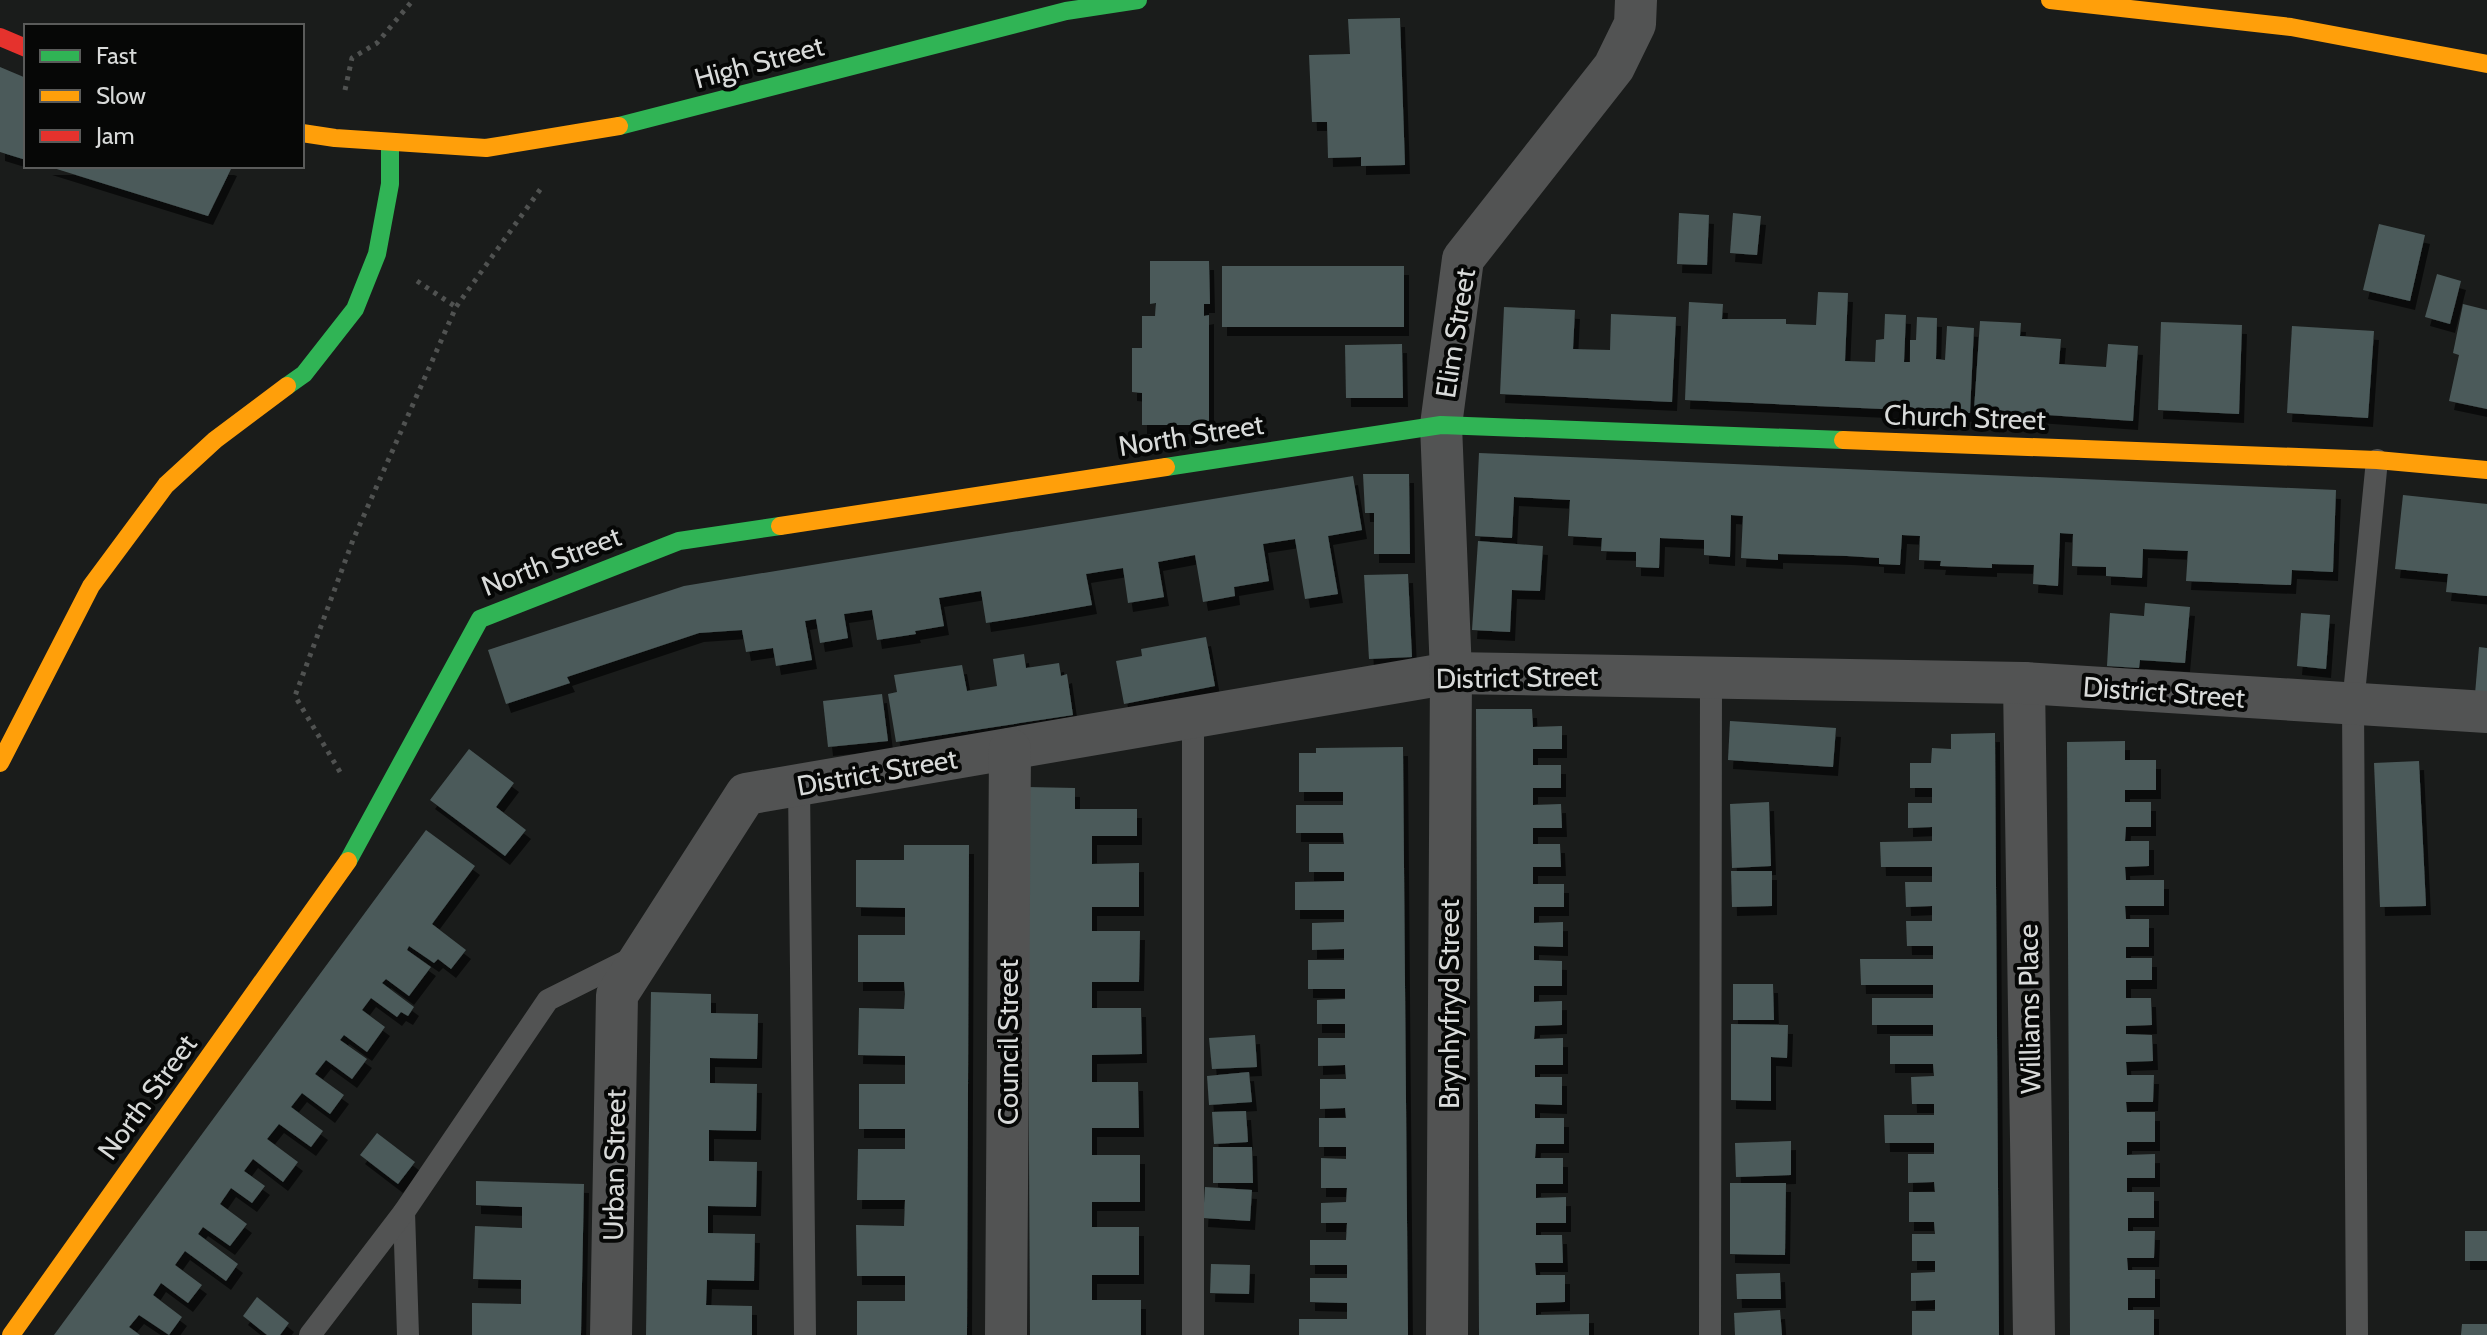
<svg xmlns="http://www.w3.org/2000/svg" width="2487" height="1335" font-family="Cabin,sans-serif">
  <defs>
    <filter id="shadow"><feDropShadow dx="5" dy="9" stdDeviation="0" flood-color="#0009"/></filter>
  </defs>
  <rect width="100%" height="100%" fill="#1a1c1b"/>
  <g fill="#4b5a5a" filter="url(#shadow)">
    <polygon points="1400,18 1405,165 1361,166 1361,157 1328,158 1327,122 1312,122 1309,55 1350,54 1348,19"/>
    <polygon points="0,67 26,78 26,160 0,152"/>
    <polygon points="47,166 229,166 232,167 208,216"/>
    <polygon points="1679,213 1709,215 1707,265 1677,264"/>
    <polygon points="1733,213 1761,216 1757,255 1730,253"/>
    <polygon points="2379,224 2425,235 2410,301 2363,290"/>
    <polygon points="1150,261 1209,261 1210,304 1204,304 1204,316 1209,315 1209,425 1142,425 1142,393 1132,392 1132,348 1142,348 1142,316 1155,316 1156,303 1150,304"/>
    <rect x="1222" y="266" width="182" height="61"/>
    <polygon points="2437,274 2461,281 2450,324 2425,317"/>
    <polygon points="1818,292 1848,293 1845,361 1875,362 1876,340 1884,339 1885,314 1906,315 1904,362 1910,362 1910,340 1916,340 1917,317 1937,318 1936,359 1945,360 1947,326 1974,328 1970,413 1685,400 1689,302 1723,304 1722,319 1786,319 1786,324 1816,325"/>
    <polygon points="2463,304 2487,310 2487,409 2449,401 2459,355 2453,353"/>
    <polygon points="1504,307 1575,310 1573,349 1610,350 1611,314 1676,317 1672,402 1500,394"/>
    <polygon points="1980,321 2021,323 2020,336 2061,339 2059,364 2106,367 2108,344 2138,346 2133,421 1974,410"/>
    <polygon points="2161,322 2242,325 2239,414 2158,410"/>
    <polygon points="2292,326 2374,331 2368,418 2287,413"/>
    <polygon points="1402,344 1403,398 1346,398 1345,345"/>
    <polygon points="1479,453 2336,490 2333,572 2292,570 2291,585 2186,581 2188,551 2143,549 2142,578 2106,576 2106,567 2072,566 2073,534 2060,533 2058,586 2033,584 2034,565 1992,564 1992,568 1940,566 1941,561 1919,560 1920,536 1902,535 1900,565 1879,564 1879,558 1847,556 1778,554 1778,560 1741,558 1743,516 1731,515 1730,557 1704,555 1704,540 1660,538 1659,568 1636,567 1636,552 1601,551 1602,538 1568,536 1570,500 1514,497 1512,538 1475,536"/>
    <polygon points="1363,474 1409,474 1410,554 1374,554 1374,513 1365,513"/>
    <polygon points="1353,476 1362,530 1328,536 1338,594 1305,599 1295,539 1263,544 1269,581 1234,587 1235,596 1203,602 1195,555 1158,562 1164,597 1128,603 1123,568 1086,574 1092,605 1024,617 986,623 981,591 939,598 944,626 915,631 916,634 877,640 872,610 844,614 848,638 820,643 816,619 805,621 812,660 776,666 773,648 746,652 742,630 699,633 567,677 570,683 506,704 488,650 684,586"/>
    <polygon points="2403,495 2487,504 2487,596 2446,592 2448,574 2395,569"/>
    <polygon points="1478,541 1543,546 1540,591 1512,590 1510,632 1472,630"/>
    <polygon points="1408,574 1412,657 1369,659 1364,575"/>
    <polygon points="2145,603 2190,607 2185,663 2140,660 2139,668 2107,666 2110,613 2144,616"/>
    <polygon points="2301,613 2330,615 2326,669 2297,666"/>
    <polygon points="1206,637 1215,686 1124,704 1116,661 1142,656 1141,649"/>
    <polygon points="2479,647 2487,648 2487,695 2475,694"/>
    <polygon points="1024,654 1026,668 1059,663 1061,676 1067,674 1073,715 896,742 888,694 897,692 894,675 962,665 967,691 997,686 993,659"/>
    <polygon points="882,694 888,741 828,747 823,701"/>
    <polygon points="1476,709 1532,709 1533,727 1562,726 1562,749 1533,749 1533,765 1561,765 1561,788 1533,788 1533,805 1561,804 1562,828 1533,828 1533,844 1560,844 1561,867 1533,867 1533,884 1564,884 1564,907 1534,907 1534,923 1563,922 1563,947 1534,946 1534,960 1562,961 1562,986 1534,986 1534,1002 1562,1001 1562,1025 1535,1026 1534,1039 1563,1038 1563,1065 1535,1065 1535,1077 1562,1077 1562,1105 1535,1104 1535,1118 1564,1118 1564,1144 1536,1144 1535,1158 1563,1158 1563,1184 1536,1184 1536,1198 1566,1197 1566,1223 1536,1223 1536,1235 1562,1235 1563,1263 1535,1263 1536,1275 1565,1275 1565,1302 1536,1303 1536,1315 1589,1314 1589,1335 1479,1335"/>
    <polygon points="1730,721 1836,728 1833,767 1728,760"/>
    <polygon points="1995,733 1999,1335 1912,1335 1912,1311 1935,1311 1935,1300 1911,1301 1911,1273 1935,1272 1935,1261 1912,1261 1912,1234 1935,1234 1934,1222 1909,1222 1909,1192 1935,1192 1934,1182 1908,1183 1908,1154 1934,1154 1934,1143 1885,1143 1884,1115 1934,1115 1934,1104 1912,1104 1911,1077 1934,1076 1933,1064 1890,1064 1890,1036 1933,1036 1933,1025 1872,1025 1872,998 1933,998 1933,985 1861,985 1860,959 1933,959 1933,946 1907,946 1906,921 1932,921 1932,906 1906,907 1905,882 1932,882 1932,867 1881,867 1880,842 1932,841 1932,827 1908,828 1908,803 1932,803 1932,788 1910,788 1910,763 1931,763 1932,748 1951,749 1951,734"/>
    <polygon points="2125,741 2125,760 2156,760 2156,790 2125,790 2125,802 2151,802 2151,827 2126,827 2125,841 2149,841 2149,866 2125,867 2126,880 2164,880 2164,906 2125,906 2126,919 2149,919 2149,947 2126,947 2126,958 2152,958 2152,980 2126,980 2126,998 2151,998 2152,1025 2126,1026 2126,1034 2152,1035 2153,1061 2126,1062 2127,1075 2154,1075 2153,1102 2126,1102 2127,1112 2155,1112 2155,1142 2127,1142 2127,1155 2155,1154 2155,1178 2127,1178 2127,1192 2154,1192 2154,1218 2128,1218 2128,1231 2155,1231 2154,1258 2127,1258 2128,1270 2155,1270 2155,1298 2128,1298 2128,1310 2154,1310 2154,1335 2070,1335 2067,742"/>
    <polygon points="1403,747 1408,1335 1299,1335 1299,1319 1347,1319 1347,1303 1310,1302 1310,1278 1347,1278 1347,1265 1310,1265 1310,1240 1346,1240 1347,1223 1321,1223 1321,1203 1346,1202 1347,1188 1321,1188 1321,1158 1346,1159 1346,1147 1319,1147 1319,1118 1346,1118 1345,1108 1320,1109 1320,1079 1346,1079 1345,1065 1318,1066 1318,1038 1345,1038 1345,1024 1317,1024 1317,1000 1345,999 1345,989 1308,989 1308,960 1344,960 1344,949 1312,950 1312,923 1344,922 1344,910 1295,910 1295,882 1344,881 1344,872 1309,872 1309,844 1344,844 1343,833 1296,833 1296,805 1343,805 1343,792 1299,792 1299,753 1316,753 1316,748"/>
    <polygon points="469,749 514,783 496,807 526,830 505,856 430,800"/>
    <polygon points="2419,761 2426,906 2380,907 2374,763"/>
    <polygon points="1027,787 1075,788 1075,809 1137,809 1137,836 1092,836 1092,864 1139,863 1139,907 1092,907 1092,931 1140,931 1139,982 1092,982 1092,1008 1141,1008 1142,1054 1092,1055 1092,1082 1138,1082 1139,1128 1092,1128 1092,1155 1140,1155 1140,1202 1092,1202 1092,1227 1139,1227 1139,1275 1092,1275 1092,1300 1141,1300 1141,1335 1030,1335"/>
    <polygon points="1769,802 1771,866 1732,868 1730,804"/>
    <polygon points="426,830 475,866 432,924 466,950 451,969 438,959 434,963 409,946 407,950 431,967 409,996 386,979 382,983 414,1007 408,1016 401,1012 397,1017 371,998 362,1010 385,1027 367,1052 344,1035 340,1040 367,1059 352,1079 326,1060 315,1074 344,1095 330,1114 302,1093 291,1107 323,1131 311,1147 279,1124 267,1139 298,1162 283,1182 253,1159 244,1171 265,1186 252,1203 231,1188 220,1204 247,1224 230,1246 203,1227 198,1234 238,1264 226,1281 185,1251 175,1265 202,1285 188,1303 161,1283 153,1295 182,1317 169,1335 139,1315 129,1327 140,1335 54,1335"/>
    <polygon points="904,845 969,845 967,1335 857,1335 857,1301 905,1301 905,1276 857,1276 856,1225 904,1226 905,1200 857,1200 858,1149 905,1149 905,1129 859,1129 859,1084 905,1084 905,1056 858,1055 859,1008 904,1009 905,994 904,982 858,982 858,935 905,935 905,908 856,907 856,860 904,860"/>
    <polygon points="1731,871 1772,871 1772,906 1732,907"/>
    <polygon points="1733,984 1773,984 1774,1020 1733,1020"/>
    <polygon points="651,992 711,994 711,1013 758,1014 757,1059 710,1058 710,1083 757,1084 756,1131 709,1130 709,1161 757,1162 756,1207 708,1206 708,1233 755,1234 754,1281 707,1280 706,1305 752,1306 752,1335 646,1335"/>
    <polygon points="1731,1024 1788,1025 1787,1058 1771,1057 1771,1101 1731,1100"/>
    <polygon points="1255,1035 1257,1067 1212,1069 1209,1038"/>
    <polygon points="1249,1072 1252,1102 1209,1105 1207,1076"/>
    <polygon points="1246,1111 1248,1142 1214,1144 1212,1112"/>
    <polygon points="377,1133 415,1162 398,1184 360,1155"/>
    <polygon points="1791,1141 1791,1175 1736,1177 1735,1143"/>
    <polygon points="1213,1147 1252,1147 1253,1183 1213,1183"/>
    <polygon points="476,1181 584,1184 581,1335 472,1335 472,1303 521,1304 521,1280 473,1279 475,1226 522,1228 522,1207 476,1205"/>
    <polygon points="1730,1183 1786,1183 1785,1255 1730,1254"/>
    <polygon points="1205,1187 1252,1190 1250,1221 1203,1218"/>
    <rect x="2465" y="1231" width="22" height="30"/>
    <polygon points="1211,1264 1250,1265 1249,1294 1210,1293"/>
    <polygon points="1780,1273 1781,1299 1737,1299 1736,1274"/>
    <polygon points="257,1297 289,1323 280,1335 267,1335 243,1316"/>
    <polygon points="1780,1310 1782,1335 1735,1335 1734,1313"/>
    <polygon points="2462,1324 2487,1324 2487,1335 2461,1335"/>
  </g>
  <g fill="none" stroke-linecap="round" stroke-linejoin="round">
    <g stroke="#505251" stroke-width="5" stroke-dasharray="4 6" stroke-linecap="butt">
      <polyline points="345,90 352,58 377,43 413,0"/>
      <polyline points="417,281 456,307"/>
      <polyline points="340,772 295,696 353,540 456,307 542,187"/>
    </g>
    <g stroke="#525353" stroke-width="22">
      <polyline points="799,785 805,1335"/>
      <polyline points="404,1212 408,1335"/>
      <polyline points="310,1335 404,1212 548,1000 634,957"/>
      <polyline points="1193,1335 1193,717"/>
      <polyline points="1710,1335 1711,678"/>
      <polyline points="2357,1335 2353,704 2377,460"/>
    </g>
    <g stroke="#525353" stroke-width="42">
      <polyline points="2024,683 2034,1335"/>
      <polyline points="611,1335 617,995 746,794 1451,673 2024,683 2487,712"/>
      <polyline points="1006,1335 1010,749"/>
      <polyline points="1447,1335 1451,673 1441,425 1463,259 1614,67 1635,24 1636,0"/>
    </g>
    <g stroke="#30b455" stroke-width="18">
      <polyline points="619,126 1066,11 1138,0"/>
      <polyline points="287,386 304,374 355,309 377,254 390,184 390,142"/>
      <polyline points="1166,467 1441,425 1843,440"/>
      <polyline points="348,861 480,619 679,541 780,526"/>
    </g>
    <g stroke="#ff9f0a" stroke-width="18">
      <polyline points="2050,0 2291,27 2487,64"/>
      <polyline points="302,133 335,138 486,148 619,126"/>
      <polyline points="1843,440 2377,460 2487,470"/>
      <polyline points="780,526 1166,467"/>
      <polyline points="0,763 91,586 166,485 215,440 287,386"/>
      <polyline points="11,1335 348,861"/>
    </g>
    <polyline stroke="#e5322d" stroke-width="18" points="0,37 26,48"/>
  </g>
  <g text-anchor="middle" stroke-width="8" stroke-linejoin="round" paint-order="stroke">
    <g font-size="28" fill="#d8dad9" stroke="#060706">
      <text transform="translate(759 62) rotate(-15)" y="10">High Street</text>
      <text transform="translate(1455 333) rotate(-81)" y="10">Elim Street</text>
      <text transform="translate(1965 417) rotate(2)" y="10">Church Street</text>
      <text transform="translate(1191 435) rotate(-9)" y="10">North Street</text>
      <text transform="translate(551 561) rotate(-21)" y="10">North Street</text>
      <text transform="translate(1517 677) rotate(-1)" y="10">District Street</text>
      <text transform="translate(2164 692) rotate(4)" y="10">District Street</text>
      <text transform="translate(877 772) rotate(-10)" y="10">District Street</text>
      <text transform="translate(1449 1004) rotate(-90)" y="10">Brynhyfryd Street</text>
      <text transform="translate(2029 1009) rotate(-91)" y="10">Williams Place</text>
      <text transform="translate(1008 1042) rotate(-90)" y="10">Council Street</text>
      <text transform="translate(147 1097) rotate(-54)" y="10">North Street</text>
      <text transform="translate(614 1165) rotate(-89)" y="10">Urban Street</text>
    </g>
  </g>
  <rect x="24" y="24" width="280" height="144" fill="#060706" stroke="#5a5b5a" stroke-width="2"/>
  <rect x="40" y="50" width="40" height="12" fill="#30b455" stroke="#5a5b5a" stroke-width="2"/>
  <text x="96" y="64" font-size="24" fill="#d8dad9">Fast</text>
  <rect x="40" y="90" width="40" height="12" fill="#ff9f0a" stroke="#5a5b5a" stroke-width="2"/>
  <text x="96" y="104" font-size="24" fill="#d8dad9">Slow</text>
  <rect x="40" y="130" width="40" height="12" fill="#e5322d" stroke="#5a5b5a" stroke-width="2"/>
  <text x="96" y="144" font-size="24" fill="#d8dad9">Jam</text>
</svg>
